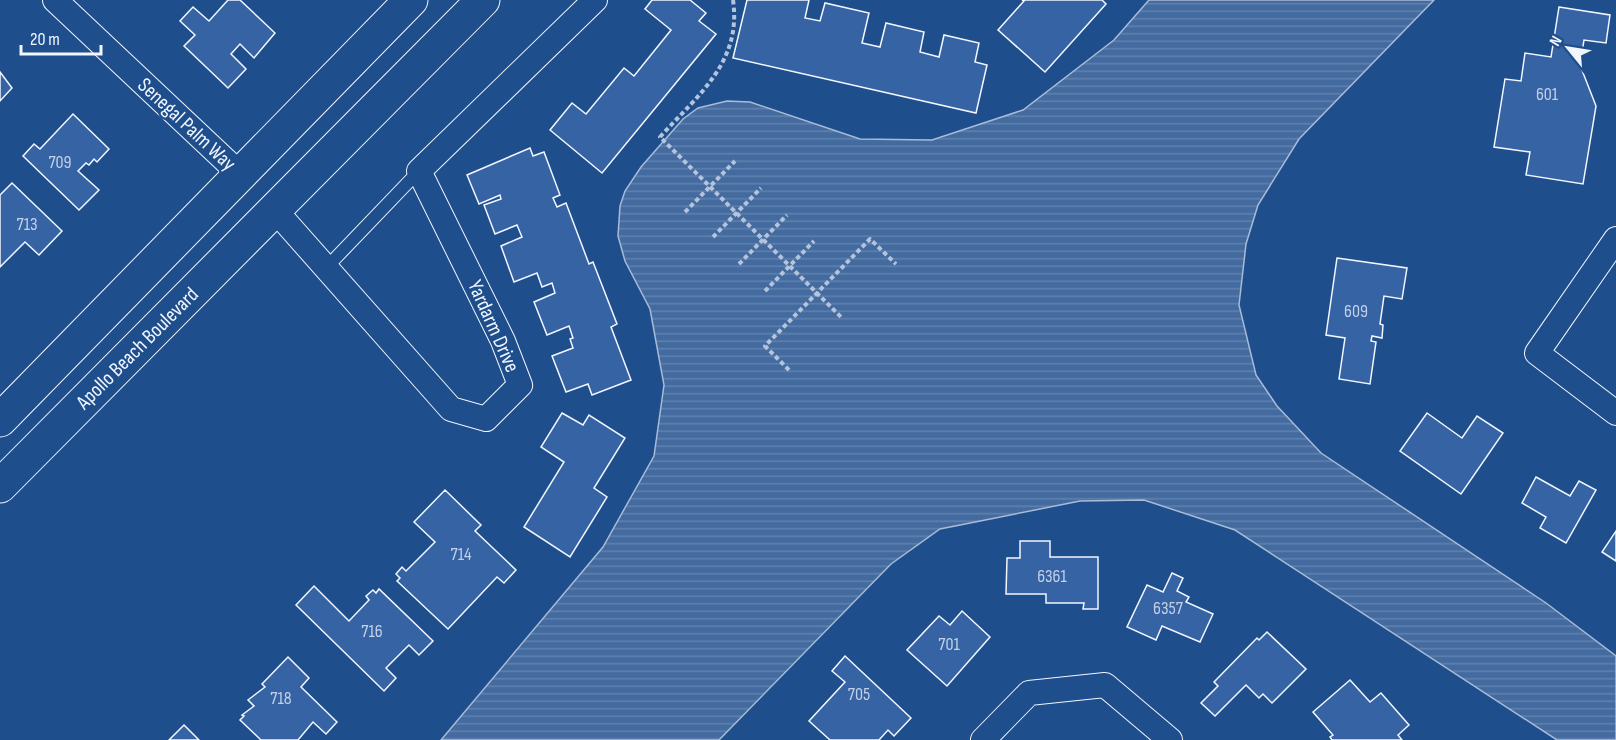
<svg xmlns="http://www.w3.org/2000/svg" width="1616" height="740" font-family="'Sofia Sans Condensed',sans-serif">
  <defs>
    <pattern id="water-rules" width="6" height="5" patternUnits="userSpaceOnUse" patternTransform="scale(1.5)"><rect width="6" height="5" fill="#446ba0"/><path d="M0 2.5h6" fill="none" stroke="#5f81ae"/></pattern>
  </defs>
  <rect width="100%" height="100%" fill="#1f4e8c"/>
  <polygon fill="url(#water-rules)" stroke="#a8bbd7" stroke-width="1.5" points="1149,0 1434,0 1299,139 1258,205 1246,244 1239,305 1256,375 1277,406 1321,453 1546,603 1616,656 1616,740 1557,740 1235,530 1144,500 1080,501 940,529 891,564 719,740 441,740 603,547 654,456 664,385 650,309 625,261 618,236 620,206 625,191 641,167 683,119 698,108 727,101 750,102 860,139 932,140 1023,110 1114,40"/>
  <g fill="#3563a3" stroke="#f2f6ff" stroke-width="1.5">
    <polygon points="228,0 240,0 275,33 254,58 240,44 231,54 246,69 228,88 184,46 195,35 180,21 193,7 209,21"/>
    <polygon points="652,0 690,0 706,13 699,21 716,34 602,173 550,130 572,103 586,114 624,68 634,76 671,30 645,9"/>
    <polygon points="747,0 809,0 805,18 820,21 825,3 869,13 862,43 880,47 886,23 924,32 920,52 939,57 944,35 979,43 975,62 987,65 976,113 733,58"/>
    <polygon points="1022,0 1102,0 1106,4 1045,72 998,30 1024,1"/>
    <polygon points="1559,7 1610,15 1606,43 1584,40 1580,65 1596,106 1583,184 1526,175 1530,152 1494,147 1505,79 1521,81 1525,53 1551,57"/>
    <polygon points="0,72 12,88 0,101"/>
    <polygon points="73,114 109,149 97,162 94,159 89,165 86,163 78,171 99,190 79,210 23,156 34,144 40,149"/>
    <polygon points="530,148 533,156 544,152 560,195 553,198 557,207 566,203 589,264 593,262 617,324 611,327 631,380 592,395 588,384 566,392 552,356 573,348 570,339 573,338 569,326 547,335 534,302 555,293 552,283 542,287 537,273 514,282 501,246 522,237 517,225 495,234 484,205 501,199 500,195 479,204 467,175"/>
    <polygon points="12,183 62,231 39,255 25,242 0,267 0,195"/>
    <polygon points="1337,258 1407,268 1402,299 1384,296 1380,324 1383,325 1382,338 1372,336 1371,341 1376,342 1370,384 1339,379 1345,338 1326,335"/>
    <polygon points="562,413 583,425 589,415 625,438 594,488 607,497 570,557 524,527 564,462 541,447"/>
    <polygon points="1427,413 1462,438 1477,416 1503,433 1461,494 1400,451"/>
    <polygon points="1536,477 1570,496 1579,481 1596,490 1566,543 1540,528 1546,517 1522,503"/>
    <polygon points="445,490 481,525 475,531 516,570 504,583 497,577 448,629 397,581 400,578 396,574 402,567 406,571 435,542 414,522"/>
    <polygon points="1616,531 1616,561 1602,552"/>
    <polygon points="1020,541 1050,541 1050,557 1098,557 1098,609 1083,609 1084,603 1046,603 1046,594 1006,594 1007,558 1020,558"/>
    <polygon points="1172,573 1183,578 1177,591 1189,597 1186,602 1213,614 1200,642 1162,626 1156,640 1127,627 1147,585 1163,592"/>
    <polygon points="314,586 349,621 369,600 366,596 373,590 376,593 379,589 433,641 419,655 409,645 386,668 396,678 384,691 296,605"/>
    <polygon points="962,611 990,637 947,686 907,650 939,616 950,625"/>
    <polygon points="1267,632 1306,669 1272,703 1263,694 1259,698 1246,685 1215,716 1201,703 1218,686 1214,682 1257,638 1259,640"/>
    <polygon points="845,656 911,718 894,736 888,730 879,740 830,740 809,721 845,682 832,671"/>
    <polygon points="288,657 309,678 301,687 337,722 326,734 313,722 298,740 261,740 240,720 244,716 242,715 254,706 248,700 265,687 262,684"/>
    <polygon points="1350,680 1370,702 1381,693 1409,725 1398,735 1402,740 1332,740 1330,737 1333,735 1313,712"/>
    <polygon points="184,725 199,740 169,740"/>
  </g>
  <g fill="none" stroke-linecap="round" stroke-linejoin="round">
    <g stroke="#f2f6ff" stroke-width="14">
      <polyline id="lane" points="326,268 419,171"/>
    </g>
    <g stroke="#f2f6ff" stroke-width="26">
      <g id="street">
        <polyline points="55,0 241,175"/>
        <polyline points="274,209 451,409 486,419 520,385 503,341 419,171 595,0"/>
        <polyline points="1616,239 1537,353 1616,413"/>
        <polyline points="983,740 1029,693 1105,685 1170,740"/>
      </g>
    </g>
    <g stroke="#f2f6ff" stroke-width="35">
      <g id="secondary">
        <polyline points="0,420 411,0"/>
        <polyline points="0,486 483,0"/>
      </g>
    </g>
    <g stroke="#b3c4dc" stroke-width="4" stroke-dasharray="4.5 3" stroke-linecap="butt">
      <path d="M733,0C742,62 698,95 660,137L841,317"/>
      <polyline points="685,212 735,161"/>
      <polyline points="713,237 761,188"/>
      <polyline points="739,264 787,215"/>
      <polyline points="765,291 814,241"/>
      <polyline points="789,370 765,346 870,239 896,264"/>
    </g>
    <use href="#lane" stroke="#1f4e8c" stroke-width="12"/>
    <use href="#street" stroke="#1f4e8c" stroke-width="24"/>
    <use href="#secondary" stroke="#1f4e8c" stroke-width="33"/>
  </g>
  <g text-anchor="middle" stroke-width="4.5" stroke-linejoin="round" paint-order="stroke">
    <g font-size="18" fill="#c3d1e8">
      <text x="1547" y="100">601</text>
      <text x="60" y="168">709</text>
      <text x="27" y="230">713</text>
      <text x="1356" y="317">609</text>
      <text x="461" y="560">714</text>
      <text x="1052" y="582">6361</text>
      <text x="1168" y="614">6357</text>
      <text x="372" y="637">716</text>
      <text x="949" y="650">701</text>
      <text x="859" y="700">705</text>
      <text x="281" y="704">718</text>
    </g>
    <g font-size="21" fill="#f2f6ff" stroke="#1f4e8c">
      <text transform="translate(187 124) rotate(43)" y="7">Senegal Palm Way</text>
      <text transform="translate(494 326) rotate(66)" y="7">Yardarm Drive</text>
      <text transform="translate(137 348) rotate(-45)" y="7">Apollo Beach Boulevard</text>
    </g>
  </g>
  <g transform="translate(1568 48) rotate(300)" stroke="#1f4e8c" stroke-width="4.5" paint-order="stroke">
  <path d="M0-4.5L10 22L0 15L-10 22Z" fill="#f2f6ff"/>
  <text y="-9" font-size="16" font-weight="bold" text-anchor="middle" fill="#f2f6ff">N</text>
  </g>
  <path d="M21 45v9h80v-9" fill="none" stroke="#f2f6ff" stroke-width="3"/>
  <text x="30" y="45" font-size="18" fill="#f2f6ff" stroke="#1f4e8c" stroke-width="4.5" paint-order="stroke">20 m</text>
</svg>
